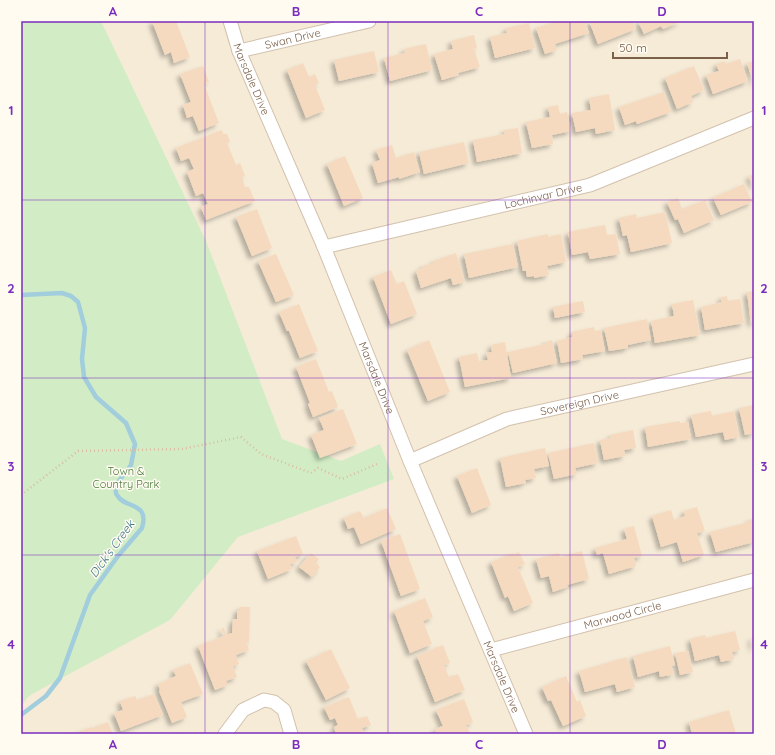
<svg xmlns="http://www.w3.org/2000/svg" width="775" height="755" font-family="Quicksand,sans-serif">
  <defs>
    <filter id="shadow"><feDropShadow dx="-3.5" dy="3.5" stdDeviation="2" flood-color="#0004"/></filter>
  </defs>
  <rect width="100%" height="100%" fill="#fef8e9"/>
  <rect fill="#f6ebd7" x="21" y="21" width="733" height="713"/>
  <polygon fill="#d2edc6" points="21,21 101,21 206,241 282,439 341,461 380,444 394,479 238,537 170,620 32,694 27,698 21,707"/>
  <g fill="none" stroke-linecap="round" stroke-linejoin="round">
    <path stroke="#a1cddc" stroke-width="4.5" d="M21,295L62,293L71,296L78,302L85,328L82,359L84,377L96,397L126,423L135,444L131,465L115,486C116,488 115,493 117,495C124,509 150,501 142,528L118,556L90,595L60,678L46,696L21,715"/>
  </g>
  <g fill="#f5dabf" filter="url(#shadow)">
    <polygon points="152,21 176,21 190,57 174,63 171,52 165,55"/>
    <polygon points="557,21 585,21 589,33 555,44 557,50 545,54 536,28"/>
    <polygon points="589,21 633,21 636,29 598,44"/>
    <polygon points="638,21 682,21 663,29 661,26 644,34"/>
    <polygon points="529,23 535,48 495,58 490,37 507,33 506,28"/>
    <polygon points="474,35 477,48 474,49 480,67 458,73 459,75 442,80 434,54 453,49 451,41"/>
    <polygon points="426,44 432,70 390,81 384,58 405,53 404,49"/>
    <polygon points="374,51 379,72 339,81 334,60"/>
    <polygon points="740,59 748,81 713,94 706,75 719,71 716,64 725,61 726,64"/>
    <polygon points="754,61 754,84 747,63"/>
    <polygon points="303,63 309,77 315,74 319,83 315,85 325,110 306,118 287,70"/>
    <polygon points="203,66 209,82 204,84 219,123 199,131 193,116 187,118 183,105 191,102 180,74"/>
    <polygon points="694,66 704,90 691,96 693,102 677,109 665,78"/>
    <polygon points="664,92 671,112 637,124 636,121 625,125 619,107"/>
    <polygon points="609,94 615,130 596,134 595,128 576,132 572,113 591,110 589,98"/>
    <polygon points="558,105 560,114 567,112 571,131 552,135 553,144 532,148 526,122 550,117 548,107"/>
    <polygon points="518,128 522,153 477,162 473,140 505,134 504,130"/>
    <polygon points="222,130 223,134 227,134 230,142 227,143 236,165 240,163 245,176 242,177 245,187 249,187 255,201 206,220 201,207 208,204 203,193 196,196 187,172 194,169 189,158 181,161 176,148"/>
    <polygon points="464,142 469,163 424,174 419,152"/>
    <polygon points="392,145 396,158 414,152 420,172 399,179 399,177 378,183 372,163 380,160 376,150"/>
    <polygon points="345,156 363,198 344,206 327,164"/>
    <polygon points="754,174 754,188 749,176"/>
    <polygon points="744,184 752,202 721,215 713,198"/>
    <polygon points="678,198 682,209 705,200 714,220 684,233 678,219 675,220 667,202"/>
    <polygon points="257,209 272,248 252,256 236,217"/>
    <polygon points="665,212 672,243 631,252 627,235 623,236 619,218 636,214 637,218"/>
    <polygon points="605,225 607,235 616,234 620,254 590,259 588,252 572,255 568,232"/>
    <polygon points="548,234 548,237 561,234 566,262 547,266 549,275 534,278 534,276 527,277 526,271 523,271 517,241"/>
    <polygon points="513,244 518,267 469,278 464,254"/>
    <polygon points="456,253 465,282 453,285 451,278 421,288 416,271 423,268 422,266 434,263 433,261"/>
    <polygon points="276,254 294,295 276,302 258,261"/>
    <polygon points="391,270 397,284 404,281 417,314 391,324 373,277"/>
    <polygon points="754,291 754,323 751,323 747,292"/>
    <polygon points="727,296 728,301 740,299 744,323 705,330 701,307 722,302 721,297"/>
    <polygon points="693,300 700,335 655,343 651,321 674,316 672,304"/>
    <polygon points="583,301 585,312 555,318 553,307"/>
    <polygon points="299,304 318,351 300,358 289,331 287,331 279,312"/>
    <polygon points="647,319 651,340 628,345 628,348 609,351 604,328"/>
    <polygon points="594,327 595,331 601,330 605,351 582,355 583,359 561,363 557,341 572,337 572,332"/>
    <polygon points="429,340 450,392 428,401 407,350"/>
    <polygon points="552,340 557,363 513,373 508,352 545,344 545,342"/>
    <polygon points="505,342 511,378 465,387 459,357 477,353 479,361 488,360 486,353 492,352 491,345"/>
    <polygon points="316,359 329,392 332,391 338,407 313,417 308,404 310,403 296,367"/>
    <polygon points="754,405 754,433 745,435 739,408"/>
    <polygon points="343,409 357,444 320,458 311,435 324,430 319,418"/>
    <polygon points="711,411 712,416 734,411 739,437 725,440 723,432 696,437 691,415"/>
    <polygon points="680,421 680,423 688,422 691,439 648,447 645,427"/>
    <polygon points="633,430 636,448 624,450 625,456 604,460 600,440 611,438 610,435"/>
    <polygon points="594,443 598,463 575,468 577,474 554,479 548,453"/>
    <polygon points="545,448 549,466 534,469 536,478 525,480 526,483 506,487 500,458"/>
    <polygon points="477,468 491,505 472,513 457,476"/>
    <polygon points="697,507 705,531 697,533 704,555 683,562 677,542 661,547 652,516 671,510 674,520 685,516 684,511"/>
    <polygon points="387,508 396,529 361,544 354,527 348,529 344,518 360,511 364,518"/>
    <polygon points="754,518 754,542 716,552 710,532 749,522 749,520"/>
    <polygon points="634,526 642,556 634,558 636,566 609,574 603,553 597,555 595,548 627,539 624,529"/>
    <polygon points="400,534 420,589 401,596 381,541"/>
    <polygon points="296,536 303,554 295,557 297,562 290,564 292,569 268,579 257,551"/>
    <polygon points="582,551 589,579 567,585 568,587 553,592 549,576 541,578 536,559 559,553 560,557"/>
    <polygon points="519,552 525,564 518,567 533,603 514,611 508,596 505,598 491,562 513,553 513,555"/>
    <polygon points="311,553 319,559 316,563 320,567 312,577 299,567"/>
    <polygon points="425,598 433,617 423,621 432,644 410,653 394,611"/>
    <polygon points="240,607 250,607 249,642 246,642 249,650 236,655 239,664 233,666 237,677 226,681 228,685 215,690 198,646 224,636 221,629 224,628 226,635 232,633 233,619 237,619 237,610 240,610"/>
    <polygon points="735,631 740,650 732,652 734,659 721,662 719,655 695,661 690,639 705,635 706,638"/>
    <polygon points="754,637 754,648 753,648 751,638"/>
    <polygon points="443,645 450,663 444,665 449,677 458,674 465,690 435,702 417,656"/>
    <polygon points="670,646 675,665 671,666 674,674 660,677 659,671 638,677 633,656"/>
    <polygon points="331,649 350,688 326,700 306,661"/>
    <polygon points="688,651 693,672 680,675 675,653"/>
    <polygon points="627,657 635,687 617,692 615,684 585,692 579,671"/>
    <polygon points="190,663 203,694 181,702 187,717 172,723 159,691 160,690 158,684 176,676 173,670"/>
    <polygon points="566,676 577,702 580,700 586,716 563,726 551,700 548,701 542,687"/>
    <polygon points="154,694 163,715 121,731 114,713 123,710 120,701 135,696 137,700"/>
    <polygon points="349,697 358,719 367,716 371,725 362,728 364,734 336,734 334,727 338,725 335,718 330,720 324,707"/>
    <polygon points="464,699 473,722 466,725 470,734 437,734 435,729 443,726 436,710"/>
    <polygon points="729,710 736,734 692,734 689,722"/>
    <polygon points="108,722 113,734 73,734 91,727 92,728"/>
  </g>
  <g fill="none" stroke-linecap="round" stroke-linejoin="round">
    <g stroke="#d2c1ad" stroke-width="15">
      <g id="street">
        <path id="s1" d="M230,21L239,51L324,247L410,461L526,734"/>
        <path id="s2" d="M239,51L369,21"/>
        <path id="s3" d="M324,247L590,185L754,118"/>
        <path id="s4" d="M410,461L507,419L754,364"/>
        <path id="s5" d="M491,650L754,580"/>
        <polyline points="225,734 243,710 264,700 274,702 284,710 291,734"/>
      </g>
    </g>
    <polyline stroke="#dbbda1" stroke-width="2.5" stroke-dasharray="1 3" stroke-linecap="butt" points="21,495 78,451 182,449 241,437 261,454 311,473 318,468 342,479 377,464"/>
    <use href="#street" stroke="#fff" stroke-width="13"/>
  </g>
  <path fill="none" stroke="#7b2cbf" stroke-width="1" stroke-opacity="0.55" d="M205,21V734M388,21V734M570,21V734M21,200H754M21,378H754M21,555H754"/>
  <g text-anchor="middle" stroke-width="3" stroke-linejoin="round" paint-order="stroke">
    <g font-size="11" fill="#7b604a" stroke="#fffbf1">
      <text dy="4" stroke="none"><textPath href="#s2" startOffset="55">Swan Drive</textPath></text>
      <text dy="4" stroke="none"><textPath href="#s1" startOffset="62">Marsdale Drive</textPath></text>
      <text dy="4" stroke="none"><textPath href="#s3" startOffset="225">Lochinvar Drive</textPath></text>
      <text dy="4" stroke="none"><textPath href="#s1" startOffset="386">Marsdale Drive</textPath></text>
      <text dy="4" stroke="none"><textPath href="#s4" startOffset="180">Sovereign Drive</textPath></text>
      <text dy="4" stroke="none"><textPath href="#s5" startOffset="136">Marwood Circle</textPath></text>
      <text dy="4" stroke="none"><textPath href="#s1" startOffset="710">Marsdale Drive</textPath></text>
    </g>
    <g font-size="11" fill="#4a7b3e" stroke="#fffbf1">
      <text x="126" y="475">Town &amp;<tspan x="126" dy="13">Country Park</tspan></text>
    </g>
    <g font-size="12" font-style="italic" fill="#417b90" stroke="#fffbf1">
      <text transform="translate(112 549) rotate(-54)" y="4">Dick's Creek</text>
    </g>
  </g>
  <rect width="775" height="755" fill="none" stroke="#fffbf1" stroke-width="44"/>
  <path d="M613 52v6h114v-6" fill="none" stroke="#7b604a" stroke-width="2"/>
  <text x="619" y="52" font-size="12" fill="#7b604a" stroke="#fffbf1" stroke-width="3" paint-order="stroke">50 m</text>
  <rect x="22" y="22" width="731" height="711" fill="none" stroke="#7b2cbf" stroke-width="1.5"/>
  <g font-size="13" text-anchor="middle" font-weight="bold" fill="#7b2cbf">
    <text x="113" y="16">A</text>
    <text x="296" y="16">B</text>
    <text x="479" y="16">C</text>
    <text x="662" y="16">D</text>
    <text x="11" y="115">1</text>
    <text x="764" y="115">1</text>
    <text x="11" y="293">2</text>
    <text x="764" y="293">2</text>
    <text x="11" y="471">3</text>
    <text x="764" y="471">3</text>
    <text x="11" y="649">4</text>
    <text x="764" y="649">4</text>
    <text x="113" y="749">A</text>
    <text x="296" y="749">B</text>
    <text x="479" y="749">C</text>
    <text x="662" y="749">D</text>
  </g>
</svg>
